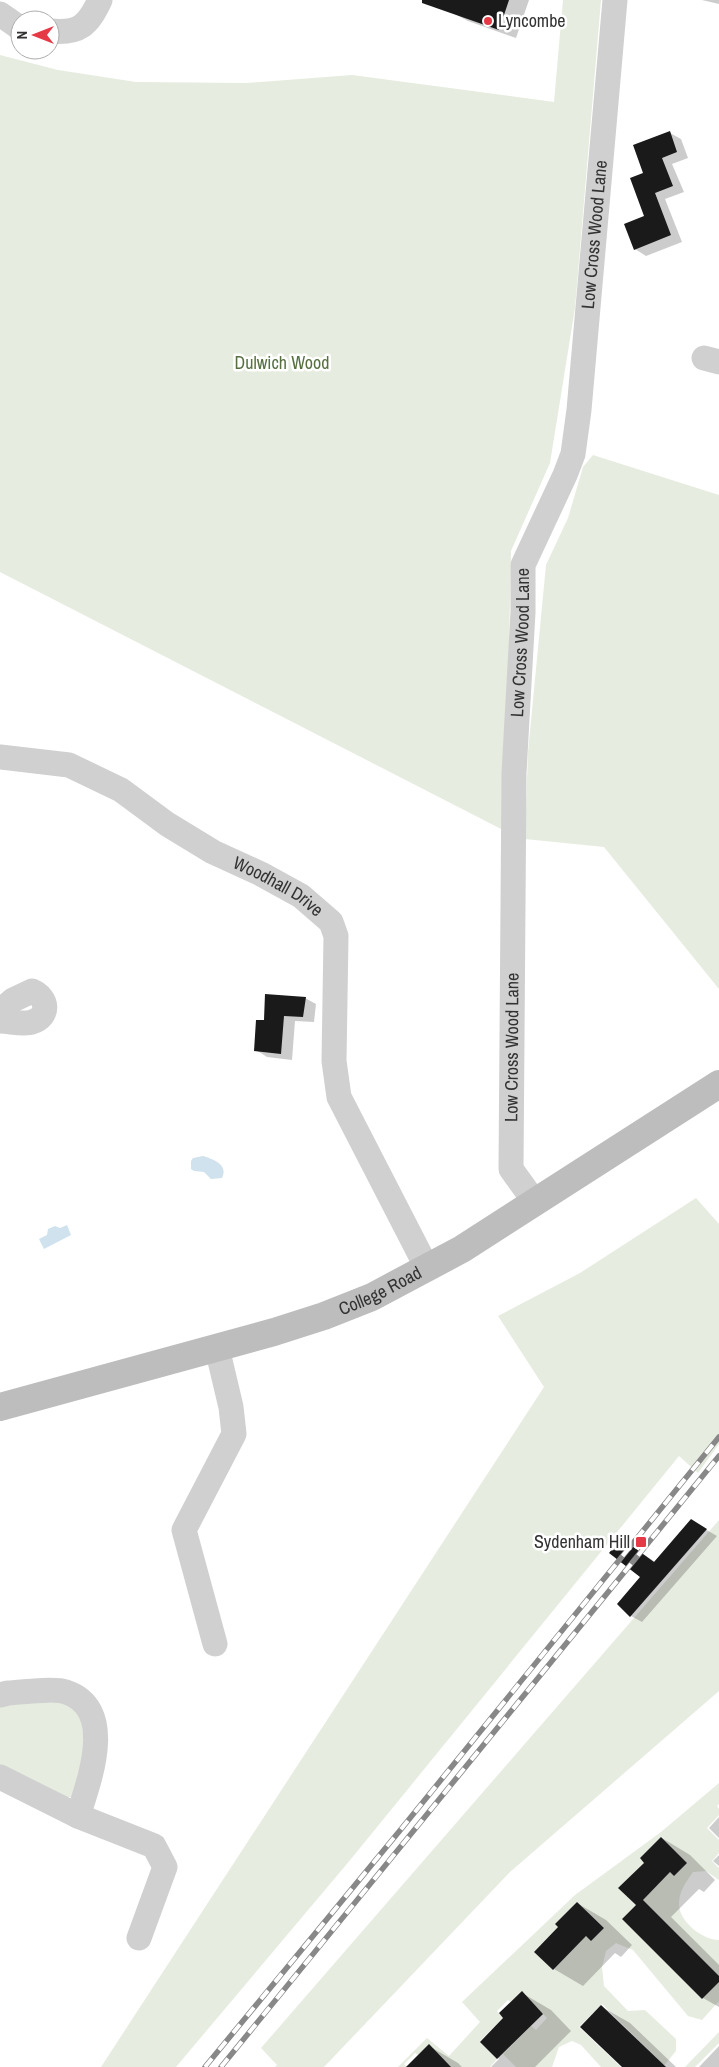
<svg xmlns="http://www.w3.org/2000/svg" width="719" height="2067" font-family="'Archivo Narrow',sans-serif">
  <rect width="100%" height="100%" fill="#fff"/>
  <g fill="#e6ecdf" fill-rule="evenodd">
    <polygon points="563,0 601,0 575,308 550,463 511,551 505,831 0,572 0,55 58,70 136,82 246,83 352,75 554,102"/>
    <polygon points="593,455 719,495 719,989 604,847 525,839 528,752 546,565 568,518 583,467"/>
    <polygon points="696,1198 719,1224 719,1444 698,1473 679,1456 351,1859 176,2067 101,2067 544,1387 498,1316 580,1273"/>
    <polygon points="719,1520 719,1691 510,1872 324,2067 275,2067 277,2065 261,2048"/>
    <polygon points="0,1703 66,1703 80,1712 86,1754 72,1797 64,1797 0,1768"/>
    <path d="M719,1783V1804L717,1806L719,1809V1815L707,1828L719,1840V1853L712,1861L719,1868V1880L706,1871L693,1872C686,1882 679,1891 679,1904C679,1922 703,1940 719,1940V1976L643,1900L670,1872L674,1876L687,1863L662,1837L640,1858L644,1863L619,1888L636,1905L622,1919L702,1999L719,1982V2001L702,2020L688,2016L633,1950L616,1943L606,1951L602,1967L604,1986L628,2011L645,2010L676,2039V2051L663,2067L653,2065L658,2059L602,2004L579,2027L621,2067H601L581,2045L572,2041L559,2047L552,2067H516L503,2054L531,2026L536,2030L547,2018L522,1992L510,2002L508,2000L497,2011L503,2018L480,2041L497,2059L490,2067H451L429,2045L418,2055L415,2053L404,2064L407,2067H398L427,2038L449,2056L480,2022L462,2002L575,1895L661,1832ZM577,1902L604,1928L591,1941L586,1936L553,1970L534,1952L558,1927L555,1924Z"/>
    <polygon points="719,2032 719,2043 695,2067 685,2067"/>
  </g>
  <g fill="#cfe2ee">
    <path d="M203,1156C213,1159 229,1165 222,1178L211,1179L204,1172L194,1171L191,1169V1161L193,1158Z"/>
    <polygon points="67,1225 71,1235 44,1249 39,1239 47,1235 48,1229 55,1226 60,1228"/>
  </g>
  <g fill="#0003">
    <polygon points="455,0 529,0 516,38 468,21 451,12"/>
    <polygon points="702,0 719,0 719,4"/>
    <polygon points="670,133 681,139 688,158 672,164 684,192 665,199 682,242 646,256 635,249 646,216 645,174"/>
    <polygon points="305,998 316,1004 314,1022 295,1021 292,1060 267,1057 256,1050 265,1021"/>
    <polygon points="691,1521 717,1536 642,1622 631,1616 619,1604 642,1577 621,1539 655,1562"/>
    <polygon points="719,1817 719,1838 709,1828"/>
    <polygon points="662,1838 690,1855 715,1880 704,1892 699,1889 671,1917 719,1965 719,2007 703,1998 624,1919 638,1905 645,1863"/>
    <polygon points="719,1855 719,1866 713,1861"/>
    <polygon points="577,1903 606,1920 632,1945 621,1957 615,1953 583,1986 554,1969 536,1952 560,1927"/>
    <polygon points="522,1993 551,2010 571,2031 535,2067 491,2067 499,2059 481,2042 505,2018"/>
    <polygon points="602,2007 630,2023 676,2067 624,2067"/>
    <polygon points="429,2046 458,2063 462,2067 409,2067"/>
    <polygon points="719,2046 719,2067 699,2067"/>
  </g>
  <g fill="#1a1a1a">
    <polygon points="422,0 509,0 499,30 422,3"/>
    <polygon points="670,131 677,152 662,158 673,186 655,193 671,235 634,250 624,224 644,216 630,178 643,173 633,145"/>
    <polygon points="265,994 306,997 303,1017 284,1016 281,1054 254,1051 256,1020 264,1020"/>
    <polygon points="691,1519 707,1529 630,1617 617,1604 640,1577 609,1553 621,1538 654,1562"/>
    <polygon points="661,1837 687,1863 674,1876 670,1872 643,1900 719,1976 719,1982 702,1999 622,1919 636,1905 618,1888 644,1863 640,1858"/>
    <polygon points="577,1902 604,1928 591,1941 586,1936 553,1970 534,1952 558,1927 555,1924"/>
    <polygon points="522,1991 543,2014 497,2059 480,2042 503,2018 499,2013"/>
    <polygon points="601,2005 666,2067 622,2067 580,2027"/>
    <polygon points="429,2044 451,2067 406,2067"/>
  </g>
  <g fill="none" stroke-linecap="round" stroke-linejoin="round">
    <g stroke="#d0d0d0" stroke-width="25">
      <polyline points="0,14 20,28"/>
      <path d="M50,31C80,34 88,25 100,0"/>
      <polyline points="704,358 719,362"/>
      <path id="s1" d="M0,757L69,765L121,790L167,824L213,852L261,874L301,896L331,922L336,936L334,1061L339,1097L427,1268"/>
      <path d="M0,1011L13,1000L32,991C48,998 50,1016 32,1022C24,1025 9,1021 0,1021"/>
      <path id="s2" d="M534,1201L511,1169L514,773L523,612V565L565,475L573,454L579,410L615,0"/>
      <polyline points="215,1644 184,1530 234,1434 231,1407 217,1348"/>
      <path d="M0,1695L8,1693C21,1692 55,1688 66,1692C117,1709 89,1781 78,1816"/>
      <polyline points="0,1777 78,1816 154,1846 165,1867 139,1938"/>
    </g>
    <path stroke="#bdbdbd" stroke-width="28" id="s3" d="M0,1407L274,1332L324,1316L372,1297L462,1249L719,1084"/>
    <g stroke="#888" stroke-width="5.5">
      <g id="rail">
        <polyline points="205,2067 402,1828 719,1437"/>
        <polyline points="221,2067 719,1456"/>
      </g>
    </g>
    <use href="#rail" stroke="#fff" stroke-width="4" stroke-dasharray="11" stroke-linecap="butt"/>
  </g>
  <g fill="#e63946" stroke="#fff" stroke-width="2">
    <circle cx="488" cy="21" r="5"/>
    <rect x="635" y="1536" width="12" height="12" rx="2.5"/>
  </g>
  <g text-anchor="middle" stroke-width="5" stroke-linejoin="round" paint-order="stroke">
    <g font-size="18" fill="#333" stroke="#fff" text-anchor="start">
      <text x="498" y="27">Lyncombe</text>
      <text x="630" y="1548" text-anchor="end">Sydenham Hill</text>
    </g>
    <g font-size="18" fill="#333" stroke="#fff">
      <text dy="6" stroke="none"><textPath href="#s2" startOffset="986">Low Cross Wood Lane</textPath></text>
      <text dy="6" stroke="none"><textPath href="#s2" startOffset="566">Low Cross Wood Lane</textPath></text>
      <text dy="6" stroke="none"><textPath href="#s1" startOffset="312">Woodhall Drive</textPath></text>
      <text dy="6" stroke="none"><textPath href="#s2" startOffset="161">Low Cross Wood Lane</textPath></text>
      <text dy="6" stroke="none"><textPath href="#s3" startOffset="398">College Road</textPath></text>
    </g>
    <g font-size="18" fill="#56703f" stroke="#fff">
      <text x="282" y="369">Dulwich Wood</text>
    </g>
  </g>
  <g transform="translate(35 35) rotate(270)"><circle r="24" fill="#ffffff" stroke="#adadad"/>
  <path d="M0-4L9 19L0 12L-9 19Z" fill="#e63946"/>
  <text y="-8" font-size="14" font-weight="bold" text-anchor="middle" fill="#333333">N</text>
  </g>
</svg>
